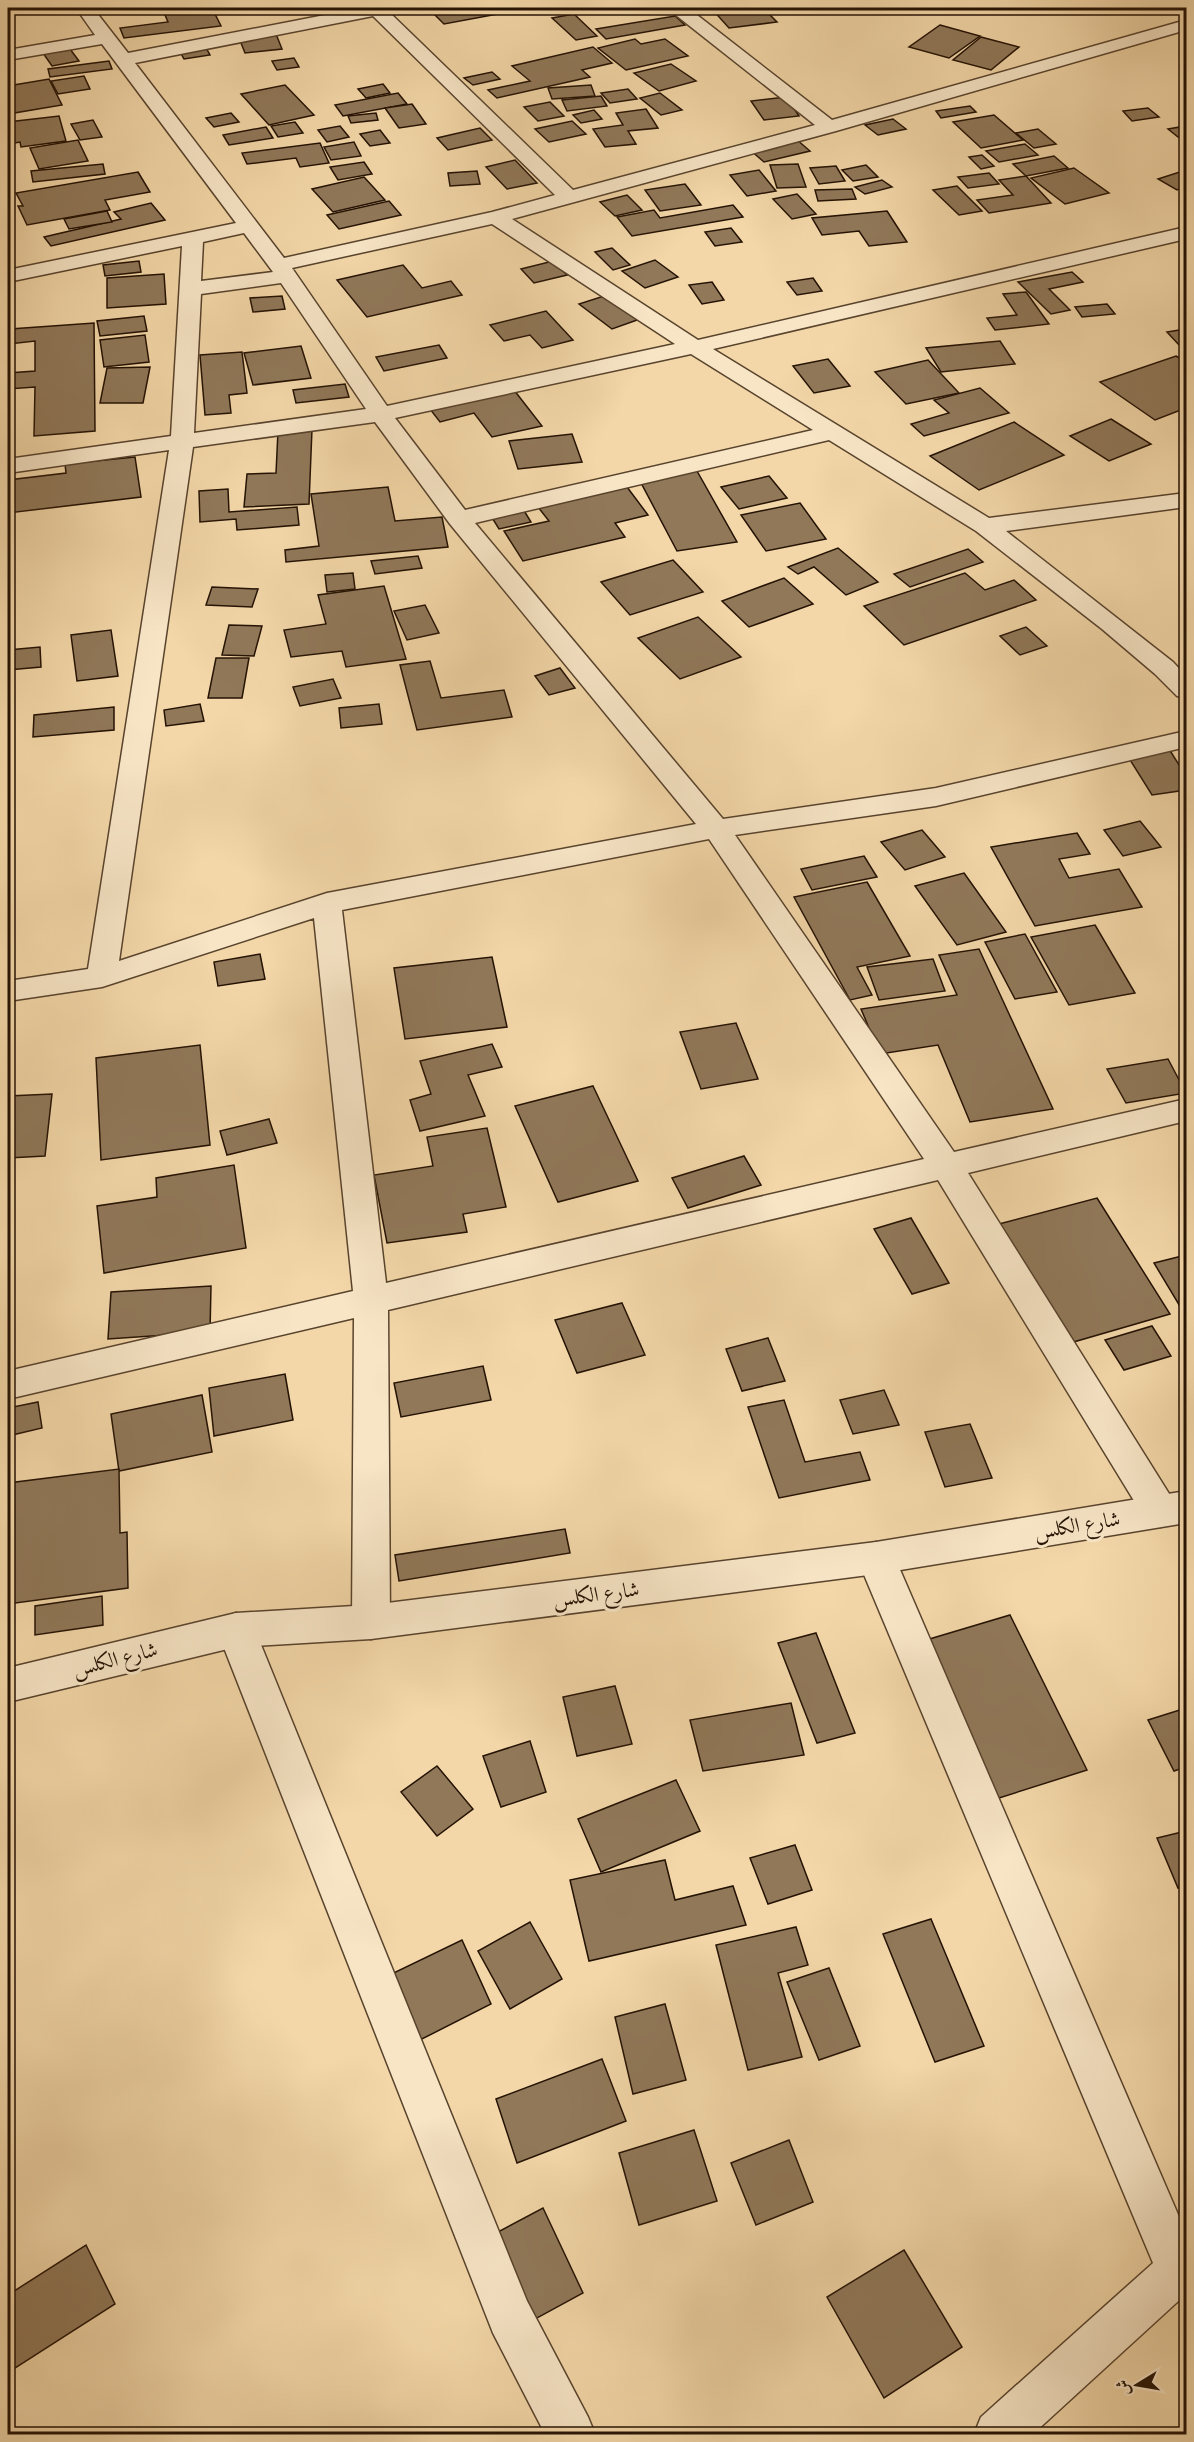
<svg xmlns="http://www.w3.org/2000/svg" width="1194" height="2442" font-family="'IM FELL DW Pica',Amiri,serif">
  <rect width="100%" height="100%" fill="#f3d7a8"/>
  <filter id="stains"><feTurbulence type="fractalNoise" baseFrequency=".00333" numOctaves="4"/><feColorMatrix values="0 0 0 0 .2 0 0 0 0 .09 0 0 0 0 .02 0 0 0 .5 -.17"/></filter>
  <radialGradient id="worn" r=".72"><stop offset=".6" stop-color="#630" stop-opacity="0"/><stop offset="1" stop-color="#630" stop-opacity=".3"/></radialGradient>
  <g fill="#907859" stroke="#241204" stroke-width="1.5">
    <polygon points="162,8 233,8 213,10 221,26 124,38 120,28 168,22"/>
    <polygon points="428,8 530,8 444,24"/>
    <polygon points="570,8 599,8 578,13"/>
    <polygon points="711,8 763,8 777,22 729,28"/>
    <polygon points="1143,8 1169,8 1171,9 1154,13"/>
    <polygon points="574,14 597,36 576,40 552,18"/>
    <polygon points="675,16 685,25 606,39 596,29"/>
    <polygon points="940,25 980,36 949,58 909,47"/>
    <polygon points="276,34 282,49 245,53 239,38"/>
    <polygon points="981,37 1019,47 991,70 953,60"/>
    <polygon points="635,39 641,44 665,39 688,56 626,70 598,48"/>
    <polygon points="205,46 210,55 184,59 179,50"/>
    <polygon points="593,47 612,63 582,70 590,77 497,98 488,90 530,81 512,66"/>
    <polygon points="70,49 79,61 52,66 43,53"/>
    <polygon points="294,58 299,67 277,70 272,61"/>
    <polygon points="109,61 112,69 50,77 48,69"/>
    <polygon points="671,64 696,81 659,91 634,73"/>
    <polygon points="492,72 500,79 473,85 464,78"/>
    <polygon points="84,76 90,89 58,94 51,81"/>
    <polygon points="49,79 62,105 8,114 8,86"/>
    <polygon points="383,84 390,93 366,98 358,89"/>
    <polygon points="285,85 314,115 269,125 241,94"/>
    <polygon points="591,85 595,96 552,99 548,88"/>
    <polygon points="628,89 637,99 610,103 601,93"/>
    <polygon points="398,93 407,104 343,116 335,105"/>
    <polygon points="660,93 682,110 661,115 640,98"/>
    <polygon points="601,96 607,106 567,111 562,100"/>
    <polygon points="786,97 799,116 764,120 751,101"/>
    <polygon points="550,102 564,116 538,121 524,107"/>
    <polygon points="412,104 426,124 399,128 385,108"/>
    <polygon points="970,106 976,112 941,118 936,111"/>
    <polygon points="1148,108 1159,117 1132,121 1123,111"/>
    <polygon points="646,109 658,128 628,131 636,144 605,147 593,129 623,125 616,113"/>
    <polygon points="594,110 602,119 581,123 573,115"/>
    <polygon points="231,113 239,122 214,127 206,118"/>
    <polygon points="376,113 378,120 351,123 348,116"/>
    <polygon points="994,115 1023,140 981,148 953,122"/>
    <polygon points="59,116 66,141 21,147 20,142 8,144 8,122"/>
    <polygon points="893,119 906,129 878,135 865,125"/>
    <polygon points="93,120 102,137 80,140 71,124"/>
    <polygon points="572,121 586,134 549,142 535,129"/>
    <polygon points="295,122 303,133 278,137 271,126"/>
    <polygon points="340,126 349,137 327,142 318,130"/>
    <polygon points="1186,126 1186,136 1178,137 1168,129"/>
    <polygon points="266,127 273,138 229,145 223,135"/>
    <polygon points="480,128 492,140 448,150 437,138"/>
    <polygon points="1038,129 1056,144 1034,148 1016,133"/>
    <polygon points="380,130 390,143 370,146 360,134"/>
    <polygon points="796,139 810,151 764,162 750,150"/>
    <polygon points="78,140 88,161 39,169 30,148"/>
    <polygon points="354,142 361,156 331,160 324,147"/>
    <polygon points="320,143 329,163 300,167 296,158 247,164 242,153"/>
    <polygon points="1025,144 1038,155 999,162 986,151"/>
    <polygon points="982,155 994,166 981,169 969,157"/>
    <polygon points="1054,156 1068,168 1026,176 1013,164"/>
    <polygon points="515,160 537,183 507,189 486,167"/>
    <polygon points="364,162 372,174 338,180 330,167"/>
    <polygon points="103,164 105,174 33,182 31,171"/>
    <polygon points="798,164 806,187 777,188 770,165"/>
    <polygon points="866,165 878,177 853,181 842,170"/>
    <polygon points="836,166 845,181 819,184 810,168"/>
    <polygon points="1074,168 1109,193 1065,204 1031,178"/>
    <polygon points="759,170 776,191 747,196 730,175"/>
    <polygon points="1186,170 1186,186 1177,190 1158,179"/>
    <polygon points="477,171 480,184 450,186 448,173"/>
    <polygon points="138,172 150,192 105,200 110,210 27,225 18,206 23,206 16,193"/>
    <polygon points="989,173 999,184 968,188 958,177"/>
    <polygon points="1026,176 1051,203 989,213 977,200 1013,195 999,180"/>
    <polygon points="364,177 385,200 333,212 312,189"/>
    <polygon points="882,180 892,187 865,194 855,187"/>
    <polygon points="685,184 701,205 660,211 645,190"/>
    <polygon points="957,186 982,211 959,215 933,190"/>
    <polygon points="852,189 856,199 818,201 815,190"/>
    <polygon points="797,194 816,214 792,219 773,199"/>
    <polygon points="627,195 642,210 615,216 600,202"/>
    <polygon points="389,201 401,215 339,229 327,215"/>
    <polygon points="151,203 165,220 51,246 44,237 121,219 114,212"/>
    <polygon points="733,205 743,217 632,236 617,217 654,210 660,218"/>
    <polygon points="107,211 112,222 69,229 64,219"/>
    <polygon points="887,211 907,242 869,246 859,231 822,235 812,218"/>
    <polygon points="731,228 742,242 715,246 705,232"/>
    <polygon points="612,248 630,265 613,270 595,252"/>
    <polygon points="655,260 678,277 645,288 622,271"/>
    <polygon points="139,261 141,272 105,276 103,265"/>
    <polygon points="553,261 567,275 534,283 521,269"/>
    <polygon points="403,265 422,288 451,281 462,295 367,317 337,280"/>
    <polygon points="1072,272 1083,282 1049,289 1070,310 1051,314 1018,282"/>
    <polygon points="164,274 166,304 107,308 107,278"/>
    <polygon points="813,278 822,291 797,295 787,282"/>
    <polygon points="712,282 724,300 702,304 689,285"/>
    <polygon points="1026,292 1049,324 995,330 987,318 1017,315 1003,294"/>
    <polygon points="607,295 640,319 612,329 579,304"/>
    <polygon points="282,296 285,309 253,312 250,298"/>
    <polygon points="1107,304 1115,314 1082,317 1075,307"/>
    <polygon points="546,311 573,340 542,348 530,335 504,341 490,325"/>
    <polygon points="144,316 147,331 100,336 97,321"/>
    <polygon points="94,323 95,431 34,436 35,387 8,389 8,373 35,371 35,341 9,344 10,329"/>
    <polygon points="1186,329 1186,345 1180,346 1167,332"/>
    <polygon points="145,335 149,362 104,367 100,340"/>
    <polygon points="1000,341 1015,364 941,372 926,348"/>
    <polygon points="439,345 447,358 384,371 376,357"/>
    <polygon points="301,346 311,378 253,385 244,353"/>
    <polygon points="242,352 247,393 229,395 231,413 205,415 200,355"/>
    <polygon points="1176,356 1186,362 1186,408 1155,420 1100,382"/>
    <polygon points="828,359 850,386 814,393 793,366"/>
    <polygon points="928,360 959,393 906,404 875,372"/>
    <polygon points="150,367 143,403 100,403 107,368"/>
    <polygon points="345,384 349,397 296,403 293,390"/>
    <polygon points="980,388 1009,413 924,436 911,424 949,413 934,400"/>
    <polygon points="514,390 542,426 492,437 474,413 440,422 430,409"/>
    <polygon points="1111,419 1151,444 1109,461 1070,436"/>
    <polygon points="1014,422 1064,455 979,490 930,456"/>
    <polygon points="312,429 309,504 244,507 247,474 276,473 278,431"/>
    <polygon points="572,434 582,462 518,469 509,441"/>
    <polygon points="135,457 141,497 8,513 8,480 66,473 65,464"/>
    <polygon points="697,471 737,542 677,551 639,479"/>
    <polygon points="769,476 787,498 739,509 721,487"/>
    <polygon points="388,487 395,521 442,517 448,547 286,562 285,550 319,546 311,494"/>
    <polygon points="627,487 648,515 615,523 625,537 523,561 504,531 549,521 538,507"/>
    <polygon points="228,489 229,512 297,507 299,525 237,530 236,519 200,522 199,491"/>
    <polygon points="800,503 826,539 766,551 741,515"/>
    <polygon points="523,509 531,522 499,529 491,516"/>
    <polygon points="838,548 878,582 846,595 814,567 798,574 788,567"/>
    <polygon points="968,549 983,562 910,587 894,574"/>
    <polygon points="418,556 422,568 375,574 371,561"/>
    <polygon points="673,560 703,592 630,615 601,582"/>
    <polygon points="353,573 355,589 327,592 325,575"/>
    <polygon points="965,573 985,590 1014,580 1036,600 904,645 864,606"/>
    <polygon points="784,578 813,604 749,627 722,601"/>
    <polygon points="384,586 406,659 346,667 342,651 291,657 284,630 326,624 318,595"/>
    <polygon points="212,587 258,589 252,607 206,605"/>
    <polygon points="425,605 439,633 407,640 394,611"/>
    <polygon points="698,617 741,657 680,679 638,638"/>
    <polygon points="229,625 262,626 254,656 222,655"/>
    <polygon points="1026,627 1047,646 1020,655 1000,636"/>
    <polygon points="111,630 118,676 77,681 71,635"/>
    <polygon points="40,647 41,667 8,670 8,650"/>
    <polygon points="216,658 249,658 242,698 208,698"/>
    <polygon points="430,661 441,698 504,690 512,717 417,730 400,665"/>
    <polygon points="560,668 575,688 549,695 535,676"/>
    <polygon points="333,679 341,698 300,706 293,687"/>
    <polygon points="200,704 204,721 166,726 164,710"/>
    <polygon points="379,704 382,724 341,728 339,708"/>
    <polygon points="114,707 114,730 33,737 34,715"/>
    <polygon points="1169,749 1186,776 1186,790 1152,795 1127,755"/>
    <polygon points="1140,821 1161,847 1123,856 1104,830"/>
    <polygon points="922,830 945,857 905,870 881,842"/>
    <polygon points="1077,833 1090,854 1059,859 1069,878 1119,869 1142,907 1035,926 991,847"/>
    <polygon points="864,856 877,877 812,890 801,869"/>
    <polygon points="964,873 1006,932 957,945 915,886"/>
    <polygon points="867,882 910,956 857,967 872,995 850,1000 794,897"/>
    <polygon points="1095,925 1135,993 1069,1005 1031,937"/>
    <polygon points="1025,934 1057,992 1015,999 985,942"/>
    <polygon points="979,949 1053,1109 970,1122 938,1045 880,1054 861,1009 957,995 939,955"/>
    <polygon points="260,954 265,979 218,986 214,962"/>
    <polygon points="492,957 507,1027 405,1039 394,968"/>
    <polygon points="933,959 945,991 879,1000 867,967"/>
    <polygon points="736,1023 758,1079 701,1089 680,1032"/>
    <polygon points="492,1044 502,1067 468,1075 485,1116 420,1131 410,1100 431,1094 420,1061"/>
    <polygon points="200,1045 210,1145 101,1160 96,1058"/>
    <polygon points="1168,1059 1186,1093 1126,1103 1107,1069"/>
    <polygon points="593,1086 638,1181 558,1202 515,1106"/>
    <polygon points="52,1094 45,1156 8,1158 8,1096"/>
    <polygon points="269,1119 277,1143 227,1155 220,1131"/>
    <polygon points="487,1128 506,1207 463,1214 467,1232 387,1243 374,1175 433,1166 427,1137"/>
    <polygon points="744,1156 761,1185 688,1208 672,1178"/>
    <polygon points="234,1165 246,1248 104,1273 97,1206 157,1197 156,1178"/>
    <polygon points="1097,1198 1170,1314 1070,1343 999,1224"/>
    <polygon points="911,1218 949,1283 912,1294 874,1229"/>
    <polygon points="1186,1255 1186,1312 1184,1313 1154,1263"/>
    <polygon points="211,1286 210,1332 108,1339 111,1292"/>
    <polygon points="622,1303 645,1355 577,1373 555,1320"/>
    <polygon points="1152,1326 1171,1356 1124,1370 1105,1340"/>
    <polygon points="768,1338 785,1381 742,1391 726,1349"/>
    <polygon points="483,1366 491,1400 401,1417 394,1383"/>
    <polygon points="285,1374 293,1420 214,1436 209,1388"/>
    <polygon points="884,1390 899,1425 853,1434 840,1400"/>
    <polygon points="202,1395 212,1452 119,1471 111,1414"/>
    <polygon points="784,1400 805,1462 860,1452 870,1480 779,1498 748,1407"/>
    <polygon points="38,1402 42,1428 8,1436 8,1408"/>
    <polygon points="970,1424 992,1478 945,1487 925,1432"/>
    <polygon points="119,1469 120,1533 127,1532 128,1588 8,1604 8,1483"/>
    <polygon points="565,1529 570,1553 399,1581 395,1555"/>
    <polygon points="102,1596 103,1625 35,1635 35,1606"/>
    <polygon points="1010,1615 1087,1770 980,1804 906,1646"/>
    <polygon points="816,1633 855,1733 817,1743 778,1643"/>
    <polygon points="615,1686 632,1744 577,1756 563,1697"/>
    <polygon points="791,1703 804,1755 703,1771 690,1720"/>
    <polygon points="1186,1708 1186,1767 1174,1771 1148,1720"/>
    <polygon points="530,1741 546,1792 501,1807 483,1756"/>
    <polygon points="437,1766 473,1809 437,1836 401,1792"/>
    <polygon points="676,1780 700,1831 601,1872 578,1819"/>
    <polygon points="1186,1831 1186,1886 1178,1888 1157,1838"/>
    <polygon points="795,1845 812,1890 768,1904 750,1858"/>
    <polygon points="665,1860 675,1900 733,1886 746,1925 589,1961 570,1880"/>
    <polygon points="931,1919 984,2046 935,2062 883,1934"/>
    <polygon points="530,1922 562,1979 510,2009 478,1951"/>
    <polygon points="796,1927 808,1965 778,1973 802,2057 748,2070 716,1945"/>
    <polygon points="462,1940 491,2004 410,2045 381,1979"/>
    <polygon points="829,1968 860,2046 819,2060 787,1982"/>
    <polygon points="665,2004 686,2080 633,2094 615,2017"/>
    <polygon points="602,2059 626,2121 517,2163 496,2099"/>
    <polygon points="694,2130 717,2201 639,2225 619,2153"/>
    <polygon points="789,2140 813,2202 756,2225 731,2163"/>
    <polygon points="543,2208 583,2293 502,2337 464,2250"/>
    <polygon points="86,2245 115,2304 9,2372 8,2295"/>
    <polygon points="904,2250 962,2347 884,2398 827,2297"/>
  </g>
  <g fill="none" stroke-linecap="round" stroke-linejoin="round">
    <g stroke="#58432d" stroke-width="3">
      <g id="minor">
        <path d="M76,8H93L128,53L361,8H393L389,12L573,190L815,125L672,12L670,8H688L832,120L1186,20V30L836,131L512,219L698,340L1186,227V239L713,349L989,518L1186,493V507L1006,531L1173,662L1186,676V698L1177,696L1155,674L1102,629L976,531L829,440L475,523L723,819L936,788L1186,731V747L936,806L735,835L954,1152L1186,1099V1121L968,1173L1173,1500L1178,1511L1173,1522L1160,1527L1147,1522L938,1180L388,1310L390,1622L384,1634L371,1639L358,1634L352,1622L354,1318L8,1399V1371L353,1291L314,918L102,987L8,1001V981L88,969L169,450L8,473V459L171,436L182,246L8,282V270L236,223L102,44L8,60V50L95,35ZM373,16L555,195L492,212L284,258L135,63ZM492,224L675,344L387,406L292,268ZM244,233L273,272L201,281L203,242ZM281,283L366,409L194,433L201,294ZM691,354L813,430L465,510L395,418ZM375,422L450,524L696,824L327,893L119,961L193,447ZM709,839L924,1159L386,1283L342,910Z"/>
        <polygon points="876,1542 889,1547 895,1558 1186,2233 1186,2294 1033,2434 974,2434 981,2417 1153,2263 857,1558 863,1547"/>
        <polygon points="236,1613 249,1618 255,1630 527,2301 588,2417 595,2434 545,2434 493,2333 217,1630 223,1618"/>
      </g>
    </g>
    <g stroke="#58432d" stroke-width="3">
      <polygon id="tertiary" points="1186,1491 1186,1523 876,1574 371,1639 236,1647 8,1702 8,1668 236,1613 371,1605 876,1542"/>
    </g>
    <use href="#minor" fill="#f7e5c6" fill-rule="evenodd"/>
    <use href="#tertiary" fill="#f7e5c6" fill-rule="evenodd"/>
  </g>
  <g text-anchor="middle" stroke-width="6" stroke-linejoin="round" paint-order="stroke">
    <g font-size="21" fill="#241204" stroke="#f7e5c6">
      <text transform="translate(1077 1525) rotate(-9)" y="7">شارع الكلس</text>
      <text transform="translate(596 1594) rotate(-7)" y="7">شارع الكلس</text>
      <text transform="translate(115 1659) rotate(-14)" y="7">شارع الكلس</text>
    </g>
  </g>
  <rect width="1194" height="2442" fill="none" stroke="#f3d7a8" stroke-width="30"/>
  <rect x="9" y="9" width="1176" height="2424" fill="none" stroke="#241204" stroke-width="3"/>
  <rect x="15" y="15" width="1164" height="2412" fill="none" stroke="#241204" stroke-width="1.5"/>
  <g transform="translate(1137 2385) rotate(259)" stroke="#f7e5c6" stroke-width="4.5" paint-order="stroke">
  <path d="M0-4.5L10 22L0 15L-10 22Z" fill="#241204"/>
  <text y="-9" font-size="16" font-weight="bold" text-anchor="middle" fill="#241204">ش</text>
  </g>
  <rect width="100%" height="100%" filter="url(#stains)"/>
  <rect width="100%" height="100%" fill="url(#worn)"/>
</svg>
